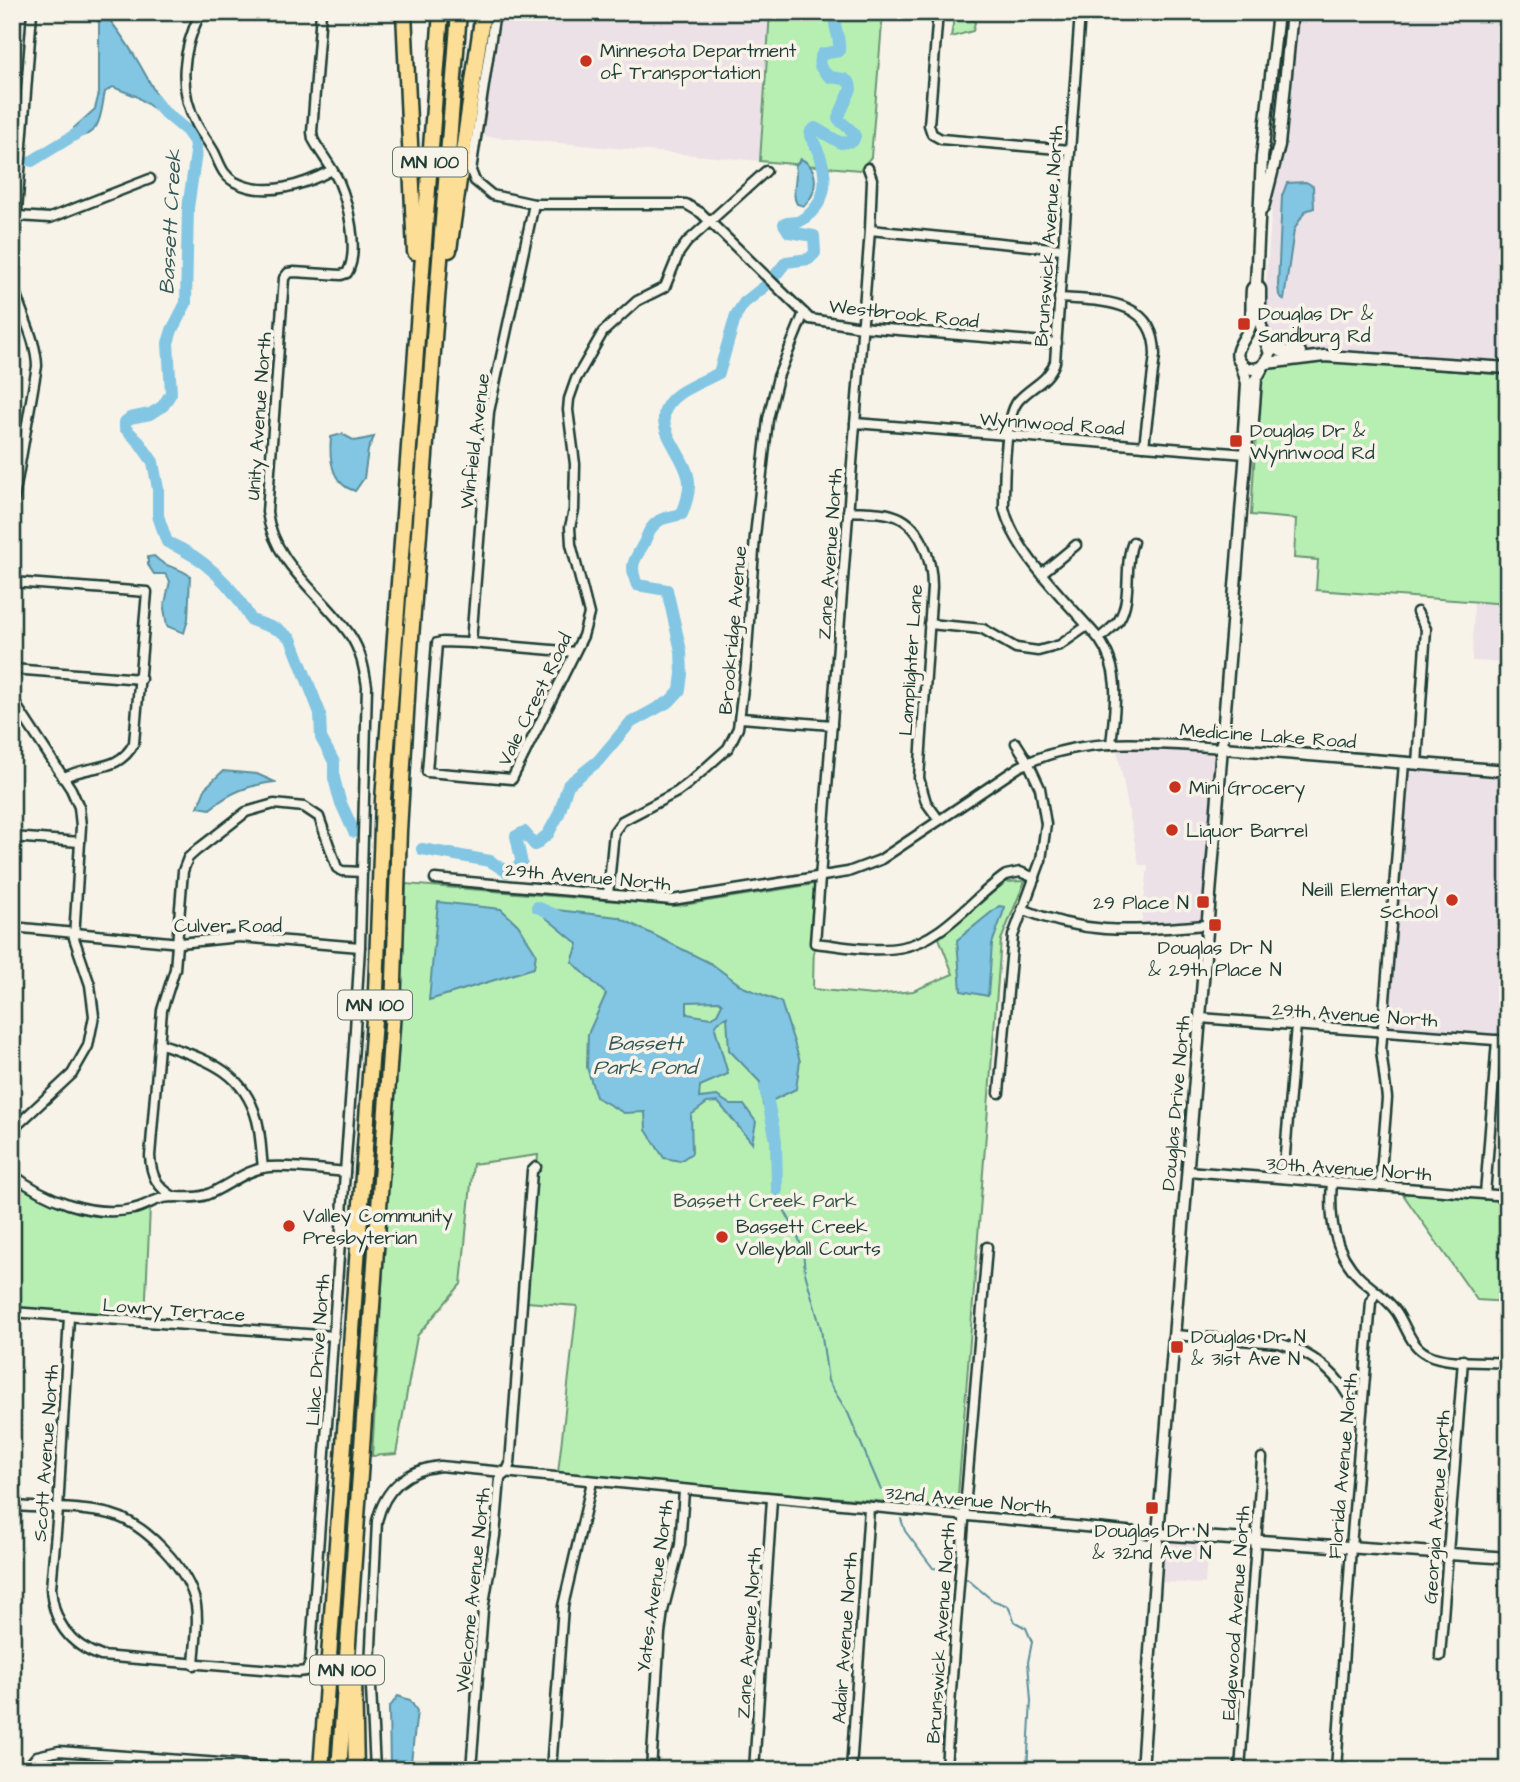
<svg xmlns="http://www.w3.org/2000/svg" width="1520" height="1782" font-family="'Architects Daughter',sans-serif">
  <rect width="100%" height="100%" fill="#f7f3e8"/>
  <filter id="ink" filterUnits="userSpaceOnUse"><feTurbulence type="fractalNoise" baseFrequency=".0143" numOctaves="2"/><feDisplacementMap in="SourceGraphic" scale="14" xChannelSelector="R" yChannelSelector="G"/><feConvolveMatrix kernelMatrix="1 2 1 2 8 2 1 2 1" color-interpolation-filters="sRGB"/></filter>
  <g filter="url(#ink)">
    <g fill="#ece1e7">
      <polygon points="500,12 770,12 760,161 481,136"/>
      <polygon points="1296,12 1508,12 1508,363 1353,350 1335,352 1303,349 1290,350 1273,342 1268,330 1264,307 1273,194 1285,142"/>
      <polygon points="1474,601 1508,604 1508,663 1472,661"/>
      <polygon points="1117,749 1157,749 1212,754 1214,759 1201,917 1196,921 1141,928 1148,865 1139,865"/>
      <polygon points="1413,770 1508,777 1508,1036 1391,1027 1386,1023 1406,777"/>
      <polygon points="1169,1539 1208,1542 1205,1584 1162,1582 1164,1544"/>
    </g>
    <g fill="#b7efb3" stroke="#6b9674" stroke-width="2">
      <polygon points="770,12 883,12 871,157 860,170 760,161"/>
      <polygon points="954,18 973,20 975,22 973,31 951,37"/>
      <polygon points="1310,360 1508,375 1508,604 1316,590 1318,560 1294,558 1296,519 1251,515 1259,385 1271,366"/>
      <polygon points="1025,881 1001,940 957,1508 558,1473 577,1306 527,1302 538,1155 473,1164 461,1284 417,1336 396,1454 372,1456 406,884 677,906 815,884 813,989 873,995 913,991 953,974 939,938 1005,882"/>
      <path d="M12,1178C45,1203 111,1223 150,1207L145,1319L12,1309Z"/>
      <polygon points="1402,1193 1508,1201 1508,1302 1477,1300"/>
    </g>
    <g fill="#82c6e3" stroke="#5a8f9d" stroke-width="2" fill-rule="evenodd">
      <path d="M93,12H103C129,42 146,75 164,109L160,113L136,96L113,87L105,92C100,115 102,136 74,137V128L95,109L99,93V23Z"/>
      <path d="M801,159C820,168 818,193 804,206L797,204C790,192 799,179 795,166Z"/>
      <polygon points="1306,182 1313,186 1314,208 1305,211 1294,230 1284,300 1279,295 1278,285 1282,196 1287,183"/>
      <path d="M342,434L355,441L374,437L368,450L364,478L355,491C331,484 329,457 331,437Z"/>
      <path d="M154,556C168,570 176,565 190,576L188,619L184,633L167,626L164,608L170,581L165,574H154L148,565V557Z"/>
      <path d="M223,771L257,774L275,782C249,785 230,792 210,809L198,807L206,787Z"/>
      <polygon points="438,902 501,909 518,925 536,953 534,968 429,1000"/>
      <polygon points="999,906 1005,907 992,944 988,996 961,991 957,940"/>
      <path d="M548,909L618,917L712,964L743,987L781,1002L800,1061L796,1089L763,1105L760,1082L729,1050L727,1017L718,1022L715,1028L728,1074L700,1086L699,1098L717,1096L731,1105H744L756,1122L752,1143L718,1102L707,1103L691,1115L692,1153L680,1161L664,1158L646,1130L645,1112L624,1113L596,1097L587,1067L588,1034L606,994L572,962L578,944L545,917ZM719,1001L722,1004L717,1014L711,1018L687,1014V1002Z"/>
      <polygon points="398,1696 410,1700 417,1711 410,1770 390,1770 389,1708"/>
    </g>
    <g fill="none" stroke-linecap="round" stroke-linejoin="round">
      <g stroke="#5a8f9d" stroke-width="2">
        <polyline points="777,1190 778,1198 796,1232 803,1250 805,1273 821,1329 828,1381 848,1413 881,1490"/>
        <polyline points="901,1519 905,1531 933,1568 955,1571"/>
        <polyline points="967,1579 992,1600 1008,1606 1015,1622 1026,1628 1032,1642 1028,1662 1031,1701 1027,1770"/>
      </g>
      <g stroke="#82c6e3" stroke-width="12">
        <path d="M153,99L163,111L186,130L194,141L196,153L188,208L186,303L172,330L168,343L171,393L163,406L150,414L130,418L125,422V428L139,442L153,462L158,489V516L167,542C203,557 234,586 251,620L279,630L291,639L320,713L321,738L334,762V778L340,801L354,832"/>
        <polyline points="32,161 81,131 86,125"/>
        <path d="M774,277L786,262L809,259L815,253L814,236L789,232L784,224C790,221 795,224 800,221C834,201 828,165 810,136L811,131L815,128L841,143L853,141L855,136C851,127 843,126 838,118L851,89L850,83L844,79L830,77C821,70 816,64 822,54L839,51C841,37 832,26 835,12"/>
        <path d="M422,849L490,861L507,872L522,864L516,836L524,832L535,845L548,834L559,814L568,785L598,761L630,723L670,701L680,690L682,674L681,651L667,590L637,585C629,564 634,561 644,543C648,534 650,526 660,520C666,517 675,516 682,514C686,504 690,493 689,482C687,452 640,420 680,393C692,385 706,380 719,373L736,315L744,303L764,287"/>
        <polyline points="537,907 562,918"/>
        <polyline points="765,1087 776,1141 777,1190"/>
      </g>
      <g stroke="#1f3d34" stroke-width="13">
        <g id="minor">
          <path d="M201,12C183,48 177,88 197,125C202,134 209,143 214,152C220,164 222,175 235,182C265,198 304,185 332,170"/>
          <polyline points="495,12 471,171 475,181 492,195 534,204 686,204 701,213 810,319 862,327 1057,343"/>
          <polyline points="938,12 929,125 932,134 941,139 1070,150"/>
          <path d="M1080,12L1055,362C1048,382 1031,386 1018,401C1004,418 1004,484 1004,508C1015,554 1068,602 1099,639C1122,671 1115,707 1111,744"/>
          <path d="M868,168L872,179L870,230L815,943C843,946 875,953 903,947C944,939 972,898 1006,875L1020,872L1035,878"/>
          <polyline points="17,216 50,218 150,179"/>
          <polyline points="870,230 1062,249"/>
          <path d="M1059,298C1100,301 1155,298 1155,355L1144,446"/>
          <polyline points="855,423 1246,454"/>
          <path d="M12,510L37,366C36,335 17,309 12,278L32,12"/>
          <path d="M848,511C863,512 879,511 892,515C922,523 932,561 932,587L919,778L926,802L939,820"/>
          <polyline points="1042,573 1076,545"/>
          <path d="M12,582L147,592L134,743C118,774 89,763 63,778"/>
          <polyline points="929,624 983,629 1016,648 1038,651 1060,645 1087,626"/>
          <path d="M1099,639C1105,633 1114,627 1119,620C1133,597 1123,566 1133,542"/>
          <polyline points="471,643 489,412 534,204"/>
          <polyline points="575,652 471,643 442,642 437,643 427,772 512,779 583,636 589,614 571,544 570,527 574,510 575,464 568,410 569,399 576,379 603,332 637,301 665,287 679,253 687,242 766,171"/>
          <polyline points="12,669 141,679"/>
          <polyline points="12,699 71,789 79,807 81,826 74,938 90,985 94,1016 88,1046 72,1074 12,1130"/>
          <polyline points="741,718 832,725"/>
          <polyline points="1417,764 1426,629 1417,612"/>
          <polyline points="12,837 80,842"/>
          <path d="M435,879L672,900L848,872L880,860L1019,767C1082,734 1154,744 1223,748"/>
          <polyline points="608,894 614,832 622,821 677,792 689,783 728,748 738,728 746,664 755,536 768,419 778,377 804,313"/>
          <path d="M1022,909C1090,937 1136,930 1207,925"/>
          <polyline points="12,927 180,943 239,937 360,947"/>
          <polyline points="1200,1018 1508,1041"/>
          <path d="M159,1043C203,1059 243,1068 257,1120C261,1135 261,1152 263,1168"/>
          <polyline points="999,1093 1013,936 1041,860 1046,824 1040,788 1028,762 1016,743"/>
          <polyline points="1187,1171 1508,1196"/>
          <path d="M12,1174C44,1199 92,1218 133,1209C144,1207 153,1200 163,1198C178,1195 191,1200 206,1195C227,1187 246,1169 269,1167C293,1165 321,1170 345,1172"/>
          <polyline points="1283,1178 1296,1025"/>
          <path d="M1332,1182C1329,1218 1333,1251 1360,1278C1372,1289 1386,1297 1396,1311C1406,1325 1410,1346 1427,1354C1447,1364 1485,1361 1508,1363"/>
          <polyline points="1380,1186 1387,1098 1381,1050 1404,763"/>
          <polyline points="1485,1194 1497,1040"/>
          <path d="M174,1197C157,1187 151,1176 150,1156L162,1010L175,969L183,871L188,858L197,850L246,812L274,804L304,807L319,817L337,868L342,871L362,872"/>
          <polyline points="12,1312 334,1336"/>
          <path d="M69,1317L58,1510L51,1588C53,1622 70,1645 101,1656L298,1672L306,1671L310,1663L354,1046L360,947L367,686C364,668 361,651 350,635C322,594 274,565 267,512L284,278L288,273L294,272L341,275L347,273C360,252 348,203 339,182C332,167 321,154 313,139L312,132L321,12"/>
          <path d="M1174,1335L1279,1343C1303,1350 1324,1363 1340,1383C1347,1393 1351,1403 1362,1409"/>
          <path d="M12,1506C44,1508 79,1507 110,1514C145,1523 189,1569 196,1605C199,1624 195,1645 194,1665"/>
          <polyline points="1440,1656 1463,1360"/>
          <polyline points="25,1770 37,1756 59,1751 287,1768 291,1770"/>
          <path d="M375,1770L370,1667L377,1521C385,1488 407,1470 440,1466L1158,1534"/>
          <polyline points="471,1770 483,1610 495,1536 500,1478 506,1473 510,1464 532,1171 536,1167"/>
          <polyline points="551,1770 563,1606 592,1482"/>
          <polyline points="651,1770 660,1633 663,1611 680,1545 684,1491"/>
          <polyline points="754,1770 772,1499"/>
          <polyline points="851,1770 869,1508"/>
          <path d="M946,1770C956,1595 973,1421 987,1247"/>
          <polyline points="1240,1770 1262,1458"/>
          <polyline points="1336,1770 1351,1547 1371,1302 1376,1292"/>
        </g>
      </g>
      <g stroke="#1f3d34" stroke-width="15">
        <g id="tertiary">
          <polyline points="1263,208 1279,145 1292,12"/>
          <polyline points="1268,344 1281,351 1300,352"/>
          <polyline points="1267,363 1324,356 1508,368"/>
          <path d="M1264,365C1258,369 1250,371 1244,366C1226,352 1250,337 1251,322C1252,311 1251,300 1252,289L1256,284L1262,157L1278,12"/>
          <polyline points="1247,439 1252,432 1256,379 1270,354 1260,323 1260,289 1256,284"/>
          <polyline points="1223,748 1508,771"/>
          <polyline points="1158,1534 1508,1558"/>
          <polyline points="1142,1770 1158,1534 1247,439 1244,431 1247,383 1241,363"/>
        </g>
      </g>
      <g stroke="#1f3d34" stroke-width="19">
        <g id="motorway">
          <polyline points="404,12 415,252"/>
          <polyline points="449,250 483,12"/>
          <polyline points="354,1680 356,1770"/>
          <polyline points="321,1770 376,991 383,800 441,12"/>
          <polyline points="339,1770 393,1011 399,831 409,664 459,12"/>
        </g>
      </g>
      <use href="#minor" stroke="#f7f3e8" stroke-width="8"/>
      <use href="#tertiary" stroke="#f7f3e8" stroke-width="10"/>
      <use href="#motorway" stroke="#fdde96" stroke-width="14"/>
    </g>
  </g>
  <g fill="#c8321e" stroke="#f7f3e8" stroke-width="2.5">
    <circle cx="586" cy="61" r="7"/>
    <rect x="1237" y="317" width="14" height="14" rx="3.5"/>
    <rect x="1229" y="434" width="14" height="14" rx="3.5"/>
    <circle cx="1175" cy="787" r="7"/>
    <circle cx="1172" cy="830" r="7"/>
    <circle cx="1452" cy="900" r="7"/>
    <rect x="1196" y="895" width="14" height="14" rx="3.5"/>
    <rect x="1208" y="918" width="14" height="14" rx="3.5"/>
    <circle cx="289" cy="1226" r="7"/>
    <circle cx="722" cy="1237" r="7"/>
    <rect x="1170" y="1340" width="14" height="14" rx="3.5"/>
    <rect x="1145" y="1501" width="14" height="14" rx="3.5"/>
  </g>
  <g text-anchor="middle" stroke-width="7" stroke-linejoin="round" paint-order="stroke">
    <g fill="#f7f3e8" stroke="#60746a" stroke-width="2">
      <rect x="393" y="147.5" width="74" height="29" rx="5"/>
      <rect x="338" y="990.5" width="74" height="29" rx="5"/>
      <rect x="310" y="1655.5" width="74" height="29" rx="5"/>
    </g>
    <g font-size="18" font-weight="bold" fill="#1f3d34">
      <text x="430" y="168">MN 100</text>
      <text x="375" y="1011">MN 100</text>
      <text x="347" y="1676">MN 100</text>
    </g>
    <g font-size="19" fill="#1f3d34" stroke="#f7f3e8" text-anchor="start">
      <text x="600" y="57">Minnesota Department<tspan x="600" dy="22">of Transportation</tspan></text>
      <text x="1258" y="320">Douglas Dr &amp;<tspan x="1258" dy="22">Sandburg Rd</tspan></text>
      <text x="1250" y="437">Douglas Dr &amp;<tspan x="1250" dy="22">Wynnwood Rd</tspan></text>
      <text x="1189" y="794">Mini Grocery</text>
      <text x="1186" y="837">Liquor Barrel</text>
      <text x="1438" y="896" text-anchor="end">Neill Elementary<tspan x="1438" dy="22">School</tspan></text>
      <text x="1189" y="909" text-anchor="end">29 Place N</text>
      <text x="1215" y="954" text-anchor="middle">Douglas Dr N<tspan x="1215" dy="22">&amp; 29th Place N</tspan></text>
      <text x="303" y="1222">Valley Community<tspan x="303" dy="22">Presbyterian</tspan></text>
      <text x="736" y="1233">Bassett Creek<tspan x="736" dy="22">Volleyball Courts</tspan></text>
      <text x="1191" y="1343">Douglas Dr N<tspan x="1191" dy="22">&amp; 31st Ave N</tspan></text>
      <text x="1152" y="1537" text-anchor="middle">Douglas Dr N<tspan x="1152" dy="22">&amp; 32nd Ave N</tspan></text>
    </g>
    <g font-size="19" fill="#1f3d34" stroke="#f7f3e8">
      <text transform="translate(1048 236) rotate(-86)" y="7">Brunswick Avenue North</text>
      <text transform="translate(904 313) rotate(6)" y="7">Westbrook Road</text>
      <text transform="translate(258 416) rotate(-86)" y="7">Unity Avenue North</text>
      <text transform="translate(1052 423) rotate(4)" y="7">Wynnwood Road</text>
      <text transform="translate(474 441) rotate(-83)" y="7">Winfield Avenue</text>
      <text transform="translate(829 554) rotate(-86)" y="7">Zane Avenue North</text>
      <text transform="translate(732 630) rotate(-85)" y="7">Brookridge Avenue</text>
      <text transform="translate(910 660) rotate(-86)" y="7">Lamplighter Lane</text>
      <text transform="translate(534 699) rotate(-64)" y="7">Vale Crest Road</text>
      <text transform="translate(1268 735) rotate(4)" y="7">Medicine Lake Road</text>
      <text transform="translate(588 876) rotate(5)" y="7">29th Avenue North</text>
      <text x="228" y="932">Culver Road</text>
      <text transform="translate(1355 1014) rotate(4)" y="7">29th Avenue North</text>
      <text transform="translate(1175 1103) rotate(-85)" y="7">Douglas Drive North</text>
      <text transform="translate(1349 1168) rotate(4)" y="7">30th Avenue North</text>
      <text transform="translate(174 1309) rotate(4)" y="7">Lowry Terrace</text>
      <text transform="translate(317 1350) rotate(-86)" y="7">Lilac Drive North</text>
      <text transform="translate(45 1453) rotate(-86)" y="7">Scott Avenue North</text>
      <text transform="translate(1342 1466) rotate(-85)" y="7">Florida Avenue North</text>
      <text transform="translate(968 1499) rotate(5)" y="7">32nd Avenue North</text>
      <text transform="translate(1436 1507) rotate(-86)" y="7">Georgia Avenue North</text>
      <text transform="translate(654 1586) rotate(-82)" y="7">Yates Avenue North</text>
      <text transform="translate(472 1590) rotate(-84)" y="7">Welcome Avenue North</text>
      <text transform="translate(1235 1613) rotate(-86)" y="7">Edgewood Avenue North</text>
      <text transform="translate(748 1633) rotate(-86)" y="7">Zane Avenue North</text>
      <text transform="translate(940 1633) rotate(-86)" y="7">Brunswick Avenue North</text>
      <text transform="translate(844 1638) rotate(-86)" y="7">Adair Avenue North</text>
    </g>
    <g font-size="19" fill="#365847" stroke="#f7f3e8">
      <text x="765" y="1207">Bassett Creek Park</text>
    </g>
    <g font-size="21" font-style="italic" fill="#335857" stroke="#f7f3e8">
      <text transform="translate(170 222) rotate(-87)" y="7">Bassett Creek</text>
      <text x="645" y="1050">Bassett<tspan x="645" dy="24">Park Pond</tspan></text>
    </g>
  </g>
  <rect width="1520" height="1782" fill="none" stroke="#f7f3e8" stroke-width="42"/>
  <rect x="21" y="21" width="1478" height="1740" fill="none" stroke="#1f3d34" stroke-width="2.5" filter="url(#ink)"/>
</svg>
